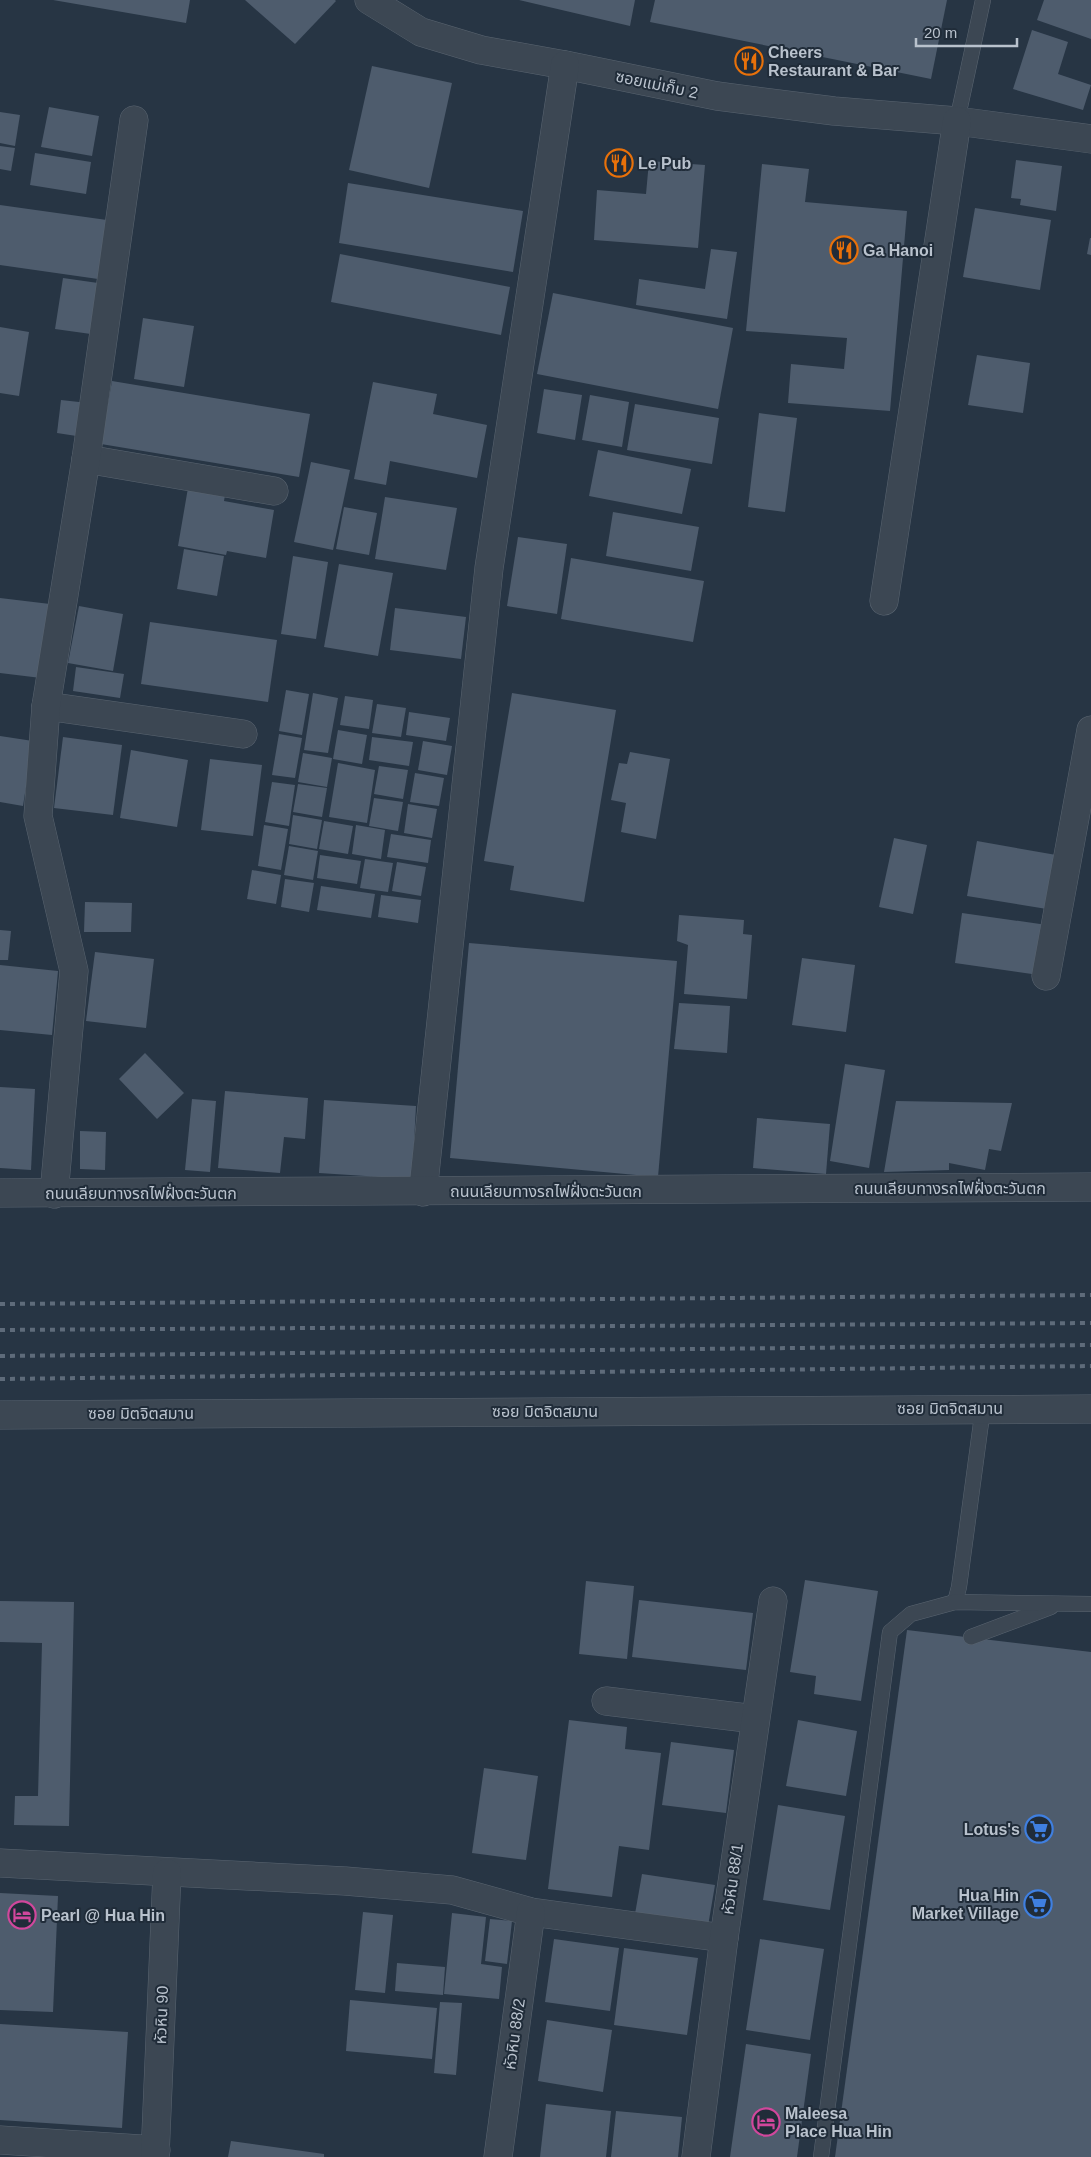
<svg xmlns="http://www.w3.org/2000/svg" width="1091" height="2157" font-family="Arial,'Noto Sans Thai',sans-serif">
  <rect width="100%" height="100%" fill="#273544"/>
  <g fill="#4e5c6d">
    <polygon points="53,0 190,0 186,23"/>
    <polygon points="245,0 335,0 336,1 295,44"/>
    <polygon points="519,0 635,0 630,26"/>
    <polygon points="655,0 947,0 931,79 650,22"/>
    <polygon points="1044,0 1091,0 1091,39 1037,20"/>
    <polygon points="1032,30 1068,42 1058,74 1091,85 1083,110 1013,89"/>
    <polygon points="372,66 452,83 429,188 349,170"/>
    <polygon points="49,107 99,116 92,156 41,147"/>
    <polygon points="0,112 20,115 15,146 0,143"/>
    <polygon points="0,146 15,148 11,171 0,169"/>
    <polygon points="35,153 91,162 86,194 30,185"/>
    <polygon points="1016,160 1062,166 1056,211 1020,205 1021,199 1011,198"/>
    <polygon points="649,161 705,165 698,248 594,240 597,190 646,194"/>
    <polygon points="762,164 809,169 805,202 907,211 890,411 788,403 791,364 844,369 847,338 746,331"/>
    <polygon points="348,183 523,211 513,272 339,243"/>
    <polygon points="0,205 114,221 105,280 0,265"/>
    <polygon points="975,208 1051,220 1040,290 963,277"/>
    <polygon points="1090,238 1091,238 1091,255 1087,254"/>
    <polygon points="711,249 737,252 727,319 636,305 639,279 705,289"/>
    <polygon points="340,254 510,287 501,335 331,302"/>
    <polygon points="63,278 105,284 98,335 55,329"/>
    <polygon points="553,293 733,328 718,409 537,374"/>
    <polygon points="143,318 194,326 184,387 134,379"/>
    <polygon points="0,327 29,332 19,396 0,393"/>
    <polygon points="977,355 1030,363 1023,413 968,405"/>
    <polygon points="112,381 310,414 299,477 101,444"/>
    <polygon points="373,382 437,394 433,414 487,425 477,478 390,461 386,485 354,479"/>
    <polygon points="544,389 582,395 575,440 537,433"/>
    <polygon points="590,395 629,402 622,447 582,440"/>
    <polygon points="61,400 88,403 83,437 57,433"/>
    <polygon points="635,404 719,418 712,464 627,450"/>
    <polygon points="759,413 797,418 785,512 748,507"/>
    <polygon points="598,450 691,469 682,514 589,496"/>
    <polygon points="311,462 350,470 333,550 294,542"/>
    <polygon points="189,482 226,489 224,501 274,510 266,558 227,551 226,555 178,546"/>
    <polygon points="385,497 457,508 446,570 375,559"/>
    <polygon points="344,507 377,513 369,555 336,549"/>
    <polygon points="613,512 699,527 691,571 606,556"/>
    <polygon points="518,537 567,544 557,614 507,606"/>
    <polygon points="184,549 224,556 217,596 177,589"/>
    <polygon points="293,556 328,562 316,639 281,634"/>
    <polygon points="571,558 704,581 693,642 561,619"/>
    <polygon points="339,564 393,573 378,656 324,647"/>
    <polygon points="0,598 50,604 41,678 0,673"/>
    <polygon points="79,606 123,614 113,671 68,663"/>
    <polygon points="395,608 466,617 461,659 390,650"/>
    <polygon points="150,622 277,640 268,702 141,684"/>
    <polygon points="76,667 124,674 120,698 73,691"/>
    <polygon points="286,690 309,694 302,735 279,731"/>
    <polygon points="313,693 338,698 328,753 304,750"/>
    <polygon points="512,693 616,710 584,902 510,890 514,866 484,861"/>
    <polygon points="345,696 373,700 369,729 340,725"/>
    <polygon points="377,704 406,708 401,737 372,733"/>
    <polygon points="409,712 450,718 446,741 406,735"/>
    <polygon points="338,730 367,735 362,764 333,759"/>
    <polygon points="279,734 302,738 295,778 272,775"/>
    <polygon points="0,736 33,741 23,806 0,802"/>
    <polygon points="63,737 122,745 113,815 54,808"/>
    <polygon points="372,737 413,742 409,766 369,760"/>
    <polygon points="423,741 452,746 447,775 418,770"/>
    <polygon points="131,750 188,760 177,827 120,818"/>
    <polygon points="630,752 670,759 656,839 621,832 626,803 611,800 619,763 627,764"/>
    <polygon points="303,753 332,758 327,787 298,782"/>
    <polygon points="210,759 262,765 253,836 201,830"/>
    <polygon points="338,763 375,770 367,823 329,817"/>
    <polygon points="379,766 408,770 403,799 374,794"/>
    <polygon points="415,773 444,778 439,806 410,802"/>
    <polygon points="272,782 295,785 289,826 265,822"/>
    <polygon points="298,784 327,788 322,817 293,812"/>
    <polygon points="374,798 403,802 398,831 369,826"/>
    <polygon points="408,804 437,809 432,838 404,833"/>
    <polygon points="293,815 322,820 317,849 289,844"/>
    <polygon points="324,821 353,826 348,854 319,849"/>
    <polygon points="264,825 288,829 281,870 258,866"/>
    <polygon points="356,825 385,830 381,859 352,854"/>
    <polygon points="391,834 431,840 428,863 387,857"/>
    <polygon points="894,838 927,845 913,914 879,907"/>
    <polygon points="977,841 1062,856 1053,910 967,896"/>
    <polygon points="289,846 318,851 313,880 284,875"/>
    <polygon points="320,855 361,861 357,884 317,878"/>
    <polygon points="365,859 393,863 388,892 360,888"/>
    <polygon points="397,862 426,867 421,896 392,891"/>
    <polygon points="252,870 281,875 276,904 247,899"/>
    <polygon points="285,879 314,883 309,912 281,907"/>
    <polygon points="321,886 375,894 371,918 317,910"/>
    <polygon points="381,895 421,900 418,923 378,917"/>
    <polygon points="85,902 132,903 131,932 84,932"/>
    <polygon points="962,913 1047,925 1039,975 955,963"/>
    <polygon points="679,915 744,920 743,934 752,935 747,999 684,994 688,945 677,941"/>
    <polygon points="0,930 11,931 8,960 0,960"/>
    <polygon points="469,943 677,961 658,1177 450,1158"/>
    <polygon points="95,952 154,959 146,1028 86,1021"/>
    <polygon points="802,958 855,965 846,1032 792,1025"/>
    <polygon points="0,965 58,971 52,1035 0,1030"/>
    <polygon points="679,1003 730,1006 727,1053 674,1049"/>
    <polygon points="145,1053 184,1093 157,1119 119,1079"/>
    <polygon points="845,1064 885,1070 869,1168 830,1161"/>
    <polygon points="0,1087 35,1089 31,1170 0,1168"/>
    <polygon points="225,1091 308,1098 305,1139 284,1137 280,1173 218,1168"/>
    <polygon points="192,1099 216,1101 210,1172 185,1170"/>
    <polygon points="324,1100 416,1106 412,1179 319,1173"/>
    <polygon points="896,1101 1012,1103 1001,1151 989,1149 985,1170 949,1163 949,1170 884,1172"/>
    <polygon points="757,1118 830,1124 826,1174 753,1168"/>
    <polygon points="80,1131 106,1132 105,1170 80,1169"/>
    <polygon points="805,1580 878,1591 861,1701 814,1694 816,1676 790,1672"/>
    <polygon points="586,1581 634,1586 627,1659 579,1654"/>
    <polygon points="639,1600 753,1613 746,1670 632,1657"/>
    <polygon points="0,1601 74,1602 69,1826 14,1825 15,1796 38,1796 42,1643 0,1642"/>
    <polygon points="907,1630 1091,1652 1091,2157 835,2157"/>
    <polygon points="569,1720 627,1727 625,1749 661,1753 649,1850 619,1846 612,1897 548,1889"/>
    <polygon points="798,1720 857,1731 846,1796 786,1786"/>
    <polygon points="671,1742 734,1750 726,1813 662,1805"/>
    <polygon points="484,1768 538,1776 526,1860 472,1853"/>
    <polygon points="778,1805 845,1816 830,1910 763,1900"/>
    <polygon points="642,1874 715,1885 708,1926 635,1914"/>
    <polygon points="0,1893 58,1896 53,2012 0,2010"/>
    <polygon points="363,1912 393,1915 385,1993 355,1990"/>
    <polygon points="452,1913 486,1917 481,1964 502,1967 499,1999 444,1994"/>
    <polygon points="490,1919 512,1921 507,1964 485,1961"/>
    <polygon points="554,1939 619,1948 610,2011 545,2002"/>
    <polygon points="760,1939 824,1949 810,2040 746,2030"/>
    <polygon points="624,1948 698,1958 687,2035 614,2025"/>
    <polygon points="397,1963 445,1967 443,1995 395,1991"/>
    <polygon points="350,2000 437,2008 432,2059 346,2051"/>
    <polygon points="440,2002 462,2003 456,2075 434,2073"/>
    <polygon points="547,2020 612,2030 603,2092 538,2081"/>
    <polygon points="0,2024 128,2032 122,2128 0,2120"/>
    <polygon points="746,2044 811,2054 797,2157 730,2157"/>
    <polygon points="546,2104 611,2111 606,2157 540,2157"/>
    <polygon points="616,2111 682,2117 678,2157 611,2157"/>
    <polygon points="231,2141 324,2154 324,2157 228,2157"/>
  </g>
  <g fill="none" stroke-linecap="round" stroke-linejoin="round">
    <g stroke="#5a6571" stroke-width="16">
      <g id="service">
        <polyline points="957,121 983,0"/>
        <polyline points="955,1602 959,1587 983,1408"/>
        <polyline points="971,1637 1051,1607"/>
        <polyline points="821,2157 890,1632 911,1614 955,1602 1091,1604"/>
      </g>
    </g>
    <g stroke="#5a6571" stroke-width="29">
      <g id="minor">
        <polyline points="369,0 421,32 481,50 565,65 717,96 834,111 957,121 1091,139"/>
        <polyline points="86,459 274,491"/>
        <polyline points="884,601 957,121"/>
        <polyline points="46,706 243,734"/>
        <polyline points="1046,976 1091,730"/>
        <polyline points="423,1192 489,568 565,65"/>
        <polyline points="0,1193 1091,1187"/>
        <polyline points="54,1194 74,971 38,816 46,706 86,459 134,120"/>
        <polyline points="0,1415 1091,1409"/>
        <polyline points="606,1701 755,1719"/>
        <polyline points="0,1863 345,1881 452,1890 531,1912 724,1938"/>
        <polyline points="0,2140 156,2150"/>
        <polyline points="155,2157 167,1873"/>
        <polyline points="498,2157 531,1912"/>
        <polyline points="696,2157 724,1938 773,1601"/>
      </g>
    </g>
    <use href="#service" stroke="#3c4753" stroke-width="15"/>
    <use href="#minor" stroke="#3c4753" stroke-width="28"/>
    <g stroke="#5e6b7a" stroke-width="4" stroke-dasharray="5 5" stroke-linecap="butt">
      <polyline points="0,1304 1091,1295"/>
      <polyline points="0,1330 1091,1323"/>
      <polyline points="0,1356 1091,1345"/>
      <polyline points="0,1379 1091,1366"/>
    </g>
  </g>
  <defs>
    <g id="restaurant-ring" transform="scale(1.4375)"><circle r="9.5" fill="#202c39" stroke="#e8710a" stroke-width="1.5"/><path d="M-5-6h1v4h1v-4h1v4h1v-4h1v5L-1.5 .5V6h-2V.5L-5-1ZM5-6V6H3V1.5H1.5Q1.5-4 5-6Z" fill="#e8710a"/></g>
    <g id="supermarket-ring" transform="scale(1.4375)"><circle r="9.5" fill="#202c39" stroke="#3f7fe0" stroke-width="1.5"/><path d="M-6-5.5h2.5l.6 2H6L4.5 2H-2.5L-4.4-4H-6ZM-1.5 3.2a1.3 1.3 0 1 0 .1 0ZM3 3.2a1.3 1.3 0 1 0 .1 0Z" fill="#3f7fe0"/></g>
    <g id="hotel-ring" transform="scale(1.4375)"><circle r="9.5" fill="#202c39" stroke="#d1479c" stroke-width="1.5"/><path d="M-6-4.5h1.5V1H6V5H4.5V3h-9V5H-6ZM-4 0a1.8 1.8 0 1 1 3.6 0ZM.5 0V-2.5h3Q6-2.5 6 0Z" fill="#d1479c"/></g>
  </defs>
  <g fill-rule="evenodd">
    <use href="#restaurant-ring" x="749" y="61"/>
    <use href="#restaurant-ring" x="619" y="163"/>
    <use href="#restaurant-ring" x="844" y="250"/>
    <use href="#supermarket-ring" x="1039" y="1829"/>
    <use href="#supermarket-ring" x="1038" y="1904"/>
    <use href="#hotel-ring" x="22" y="1915"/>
    <use href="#hotel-ring" x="766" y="2122"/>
  </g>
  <g text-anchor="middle" stroke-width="4" stroke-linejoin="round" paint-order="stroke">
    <g font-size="16" font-weight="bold" fill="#b9c2cd" stroke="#202c39" text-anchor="start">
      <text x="768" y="58">Cheers<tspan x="768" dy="18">Restaurant &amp; Bar</tspan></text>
      <text x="638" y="169">Le Pub</text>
      <text x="863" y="256">Ga Hanoi</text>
      <text x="1020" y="1835" text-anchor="end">Lotus's</text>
      <text x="1019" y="1901" text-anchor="end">Hua Hin<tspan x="1019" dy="18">Market Village</tspan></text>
      <text x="41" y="1921">Pearl @ Hua Hin</text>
      <text x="785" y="2119">Maleesa<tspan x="785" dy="18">Place Hua Hin</tspan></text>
    </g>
    <g font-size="16" fill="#b9c2cd" stroke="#202c39">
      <text transform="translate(657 84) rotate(12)" y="6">ซอยแม่เก็บ 2</text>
      <text x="950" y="1194">ถนนเลียบทางรถไฟฝั่งตะวันตก</text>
      <text x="546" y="1197">ถนนเลียบทางรถไฟฝั่งตะวันตก</text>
      <text x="141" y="1199">ถนนเลียบทางรถไฟฝั่งตะวันตก</text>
      <text x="950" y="1414">ซอย มิตจิตสมาน</text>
      <text x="545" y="1417">ซอย มิตจิตสมาน</text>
      <text x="141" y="1419">ซอย มิตจิตสมาน</text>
      <text transform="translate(732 1879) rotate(-82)" y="6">หัวหิน 88/1</text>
      <text transform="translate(161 2015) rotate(-88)" y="6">หัวหิน 90</text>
      <text transform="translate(514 2034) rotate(-82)" y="6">หัวหิน 88/2</text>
    </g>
  </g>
  <path d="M916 38v8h101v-8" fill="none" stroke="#b9c2cd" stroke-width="2.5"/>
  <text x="924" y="38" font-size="15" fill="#b9c2cd" stroke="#202c39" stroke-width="4" paint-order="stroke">20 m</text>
</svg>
